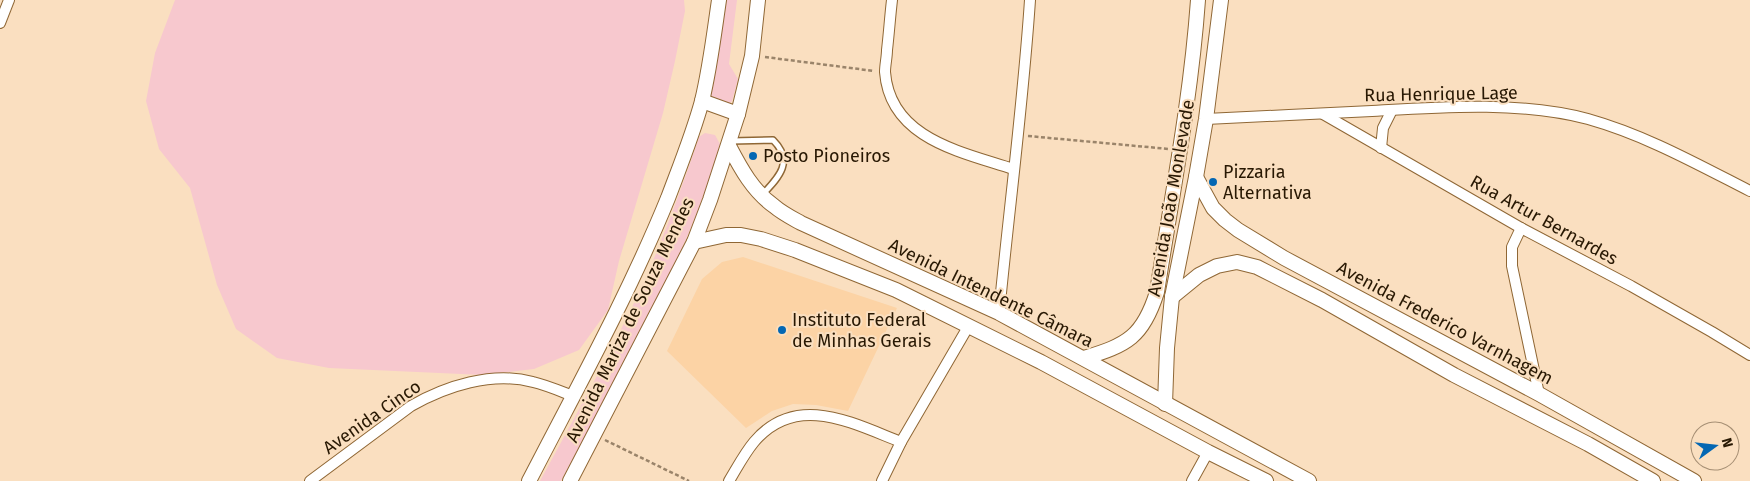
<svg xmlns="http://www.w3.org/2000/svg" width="1750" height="481" font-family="'Fira Sans',sans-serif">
  <rect width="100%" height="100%" fill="#fadfc0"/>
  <polygon fill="#fcd3a5" points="743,257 897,308 848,411 816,405 793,404 772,411 746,428 667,351 702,279 722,262"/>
  <g fill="#f7c8ce">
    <polygon points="175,0 684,0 685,11 675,61 663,113 619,261 608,310 579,350 534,369 483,375 329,368 277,358 236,329 217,285 190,188 159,149 146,101 155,53"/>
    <polygon points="724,0 737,0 729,64 738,79 732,101 729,104 711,98 710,93"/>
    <path d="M705,133L715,135L720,144C714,164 709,184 701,202C664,300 610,389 561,481H540C566,433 593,385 617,337C651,273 676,205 699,137Z"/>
  </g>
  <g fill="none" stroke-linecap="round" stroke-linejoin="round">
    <g stroke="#8f6735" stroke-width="8">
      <path id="lane" d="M731,141L773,140C795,162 778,178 762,195"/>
    </g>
    <g stroke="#8f6735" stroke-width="12">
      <g id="street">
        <path d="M892,0C890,17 889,33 887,50C887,57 885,65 885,72C890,139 962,152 1013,169"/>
        <polyline points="0,23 9,0"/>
        <polyline points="1323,114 1521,228 1631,286 1712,332 1750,355"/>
        <path d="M1206,119C1261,116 1317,114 1372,111C1441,107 1520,101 1588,119C1645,135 1697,164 1750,191"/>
        <polyline points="1381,148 1383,128 1392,110"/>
        <polyline points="1521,228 1512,247 1512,266 1539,394"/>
        <path d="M999,313C1009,209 1023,105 1030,0"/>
        <path d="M310,481L411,406C446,386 492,371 533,382C546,385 560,391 573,396"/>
        <path d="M729,481C737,468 744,454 754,442C796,392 852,423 901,442"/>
        <polyline points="882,481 901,442 968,327"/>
        <polyline points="1192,481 1208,452"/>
      </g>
    </g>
    <g stroke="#8f6735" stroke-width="16">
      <g id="secondary">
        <polyline points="702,101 738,114"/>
        <path d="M729,146C741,169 753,191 774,206C782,213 792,218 801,223L999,313L1309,481"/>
        <polyline points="1196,177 1213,208 1225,220 1238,230 1284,258 1539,394 1694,481"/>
        <polyline points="694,242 726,235 741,235 761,239 795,250 896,290 1041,362 1208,452 1266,481"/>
        <polyline points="1172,297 1199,275 1217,266 1237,262 1257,267 1322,300 1454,375 1588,444 1653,481"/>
        <path d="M1084,358C1127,345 1143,337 1157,292C1172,195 1191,98 1198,0"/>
        <polyline points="1165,404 1167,348 1172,297 1196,177 1206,119 1221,0"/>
        <path d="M529,481C577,388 628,296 668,198C680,166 693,134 702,101C710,68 714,34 719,0"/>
        <polyline points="570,481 694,242 710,200 738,114 752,56 758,0"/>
      </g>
    </g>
    <g stroke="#9a846a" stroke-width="2.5" stroke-dasharray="4 2.5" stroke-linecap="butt">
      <polyline points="765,57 874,71"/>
      <polyline points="1028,136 1169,149"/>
      <polyline points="605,440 689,481"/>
    </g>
    <use href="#lane" stroke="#fff" stroke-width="5"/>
    <use href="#street" stroke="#fff" stroke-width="10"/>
    <use href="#secondary" stroke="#fff" stroke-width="14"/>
  </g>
  <g fill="#0467b3" stroke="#fadfc0" stroke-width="2">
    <circle cx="753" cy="156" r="5"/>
    <circle cx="1213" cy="182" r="5"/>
    <circle cx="782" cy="330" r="5"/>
  </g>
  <g text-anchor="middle" stroke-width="4" stroke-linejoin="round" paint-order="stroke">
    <g font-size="18" fill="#281803" stroke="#fadfc0">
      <text transform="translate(1441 94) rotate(-1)" y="6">Rua Henrique Lage</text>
      <text transform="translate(1171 198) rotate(-80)" y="6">Avenida João Monlevade</text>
      <text transform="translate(1544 220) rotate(29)" y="6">Rua Artur Bernardes</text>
      <text transform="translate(991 293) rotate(26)" y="6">Avenida Intendente Câmara</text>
      <text transform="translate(630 320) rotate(-64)" y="6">Avenida Mariza de Souza Mendes</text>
      <text transform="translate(1445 323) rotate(28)" y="6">Avenida Frederico Varnhagem</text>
      <text transform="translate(372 417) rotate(-35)" y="6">Avenida Cinco</text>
    </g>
    <g font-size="18" fill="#281803" stroke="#fadfc0" text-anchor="start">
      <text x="763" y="162">Posto Pioneiros</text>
      <text x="1223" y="178">Pizzaria<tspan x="1223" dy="21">Alternativa</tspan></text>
      <text x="792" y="326">Instituto Federal<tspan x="792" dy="21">de Minhas Gerais</tspan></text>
    </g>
  </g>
  <g transform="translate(1715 446) rotate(75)"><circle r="24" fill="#fadfc0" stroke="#a68f74"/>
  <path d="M0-4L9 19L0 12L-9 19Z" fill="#0467b3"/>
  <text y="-8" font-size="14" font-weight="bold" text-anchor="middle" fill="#281803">N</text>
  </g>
</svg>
